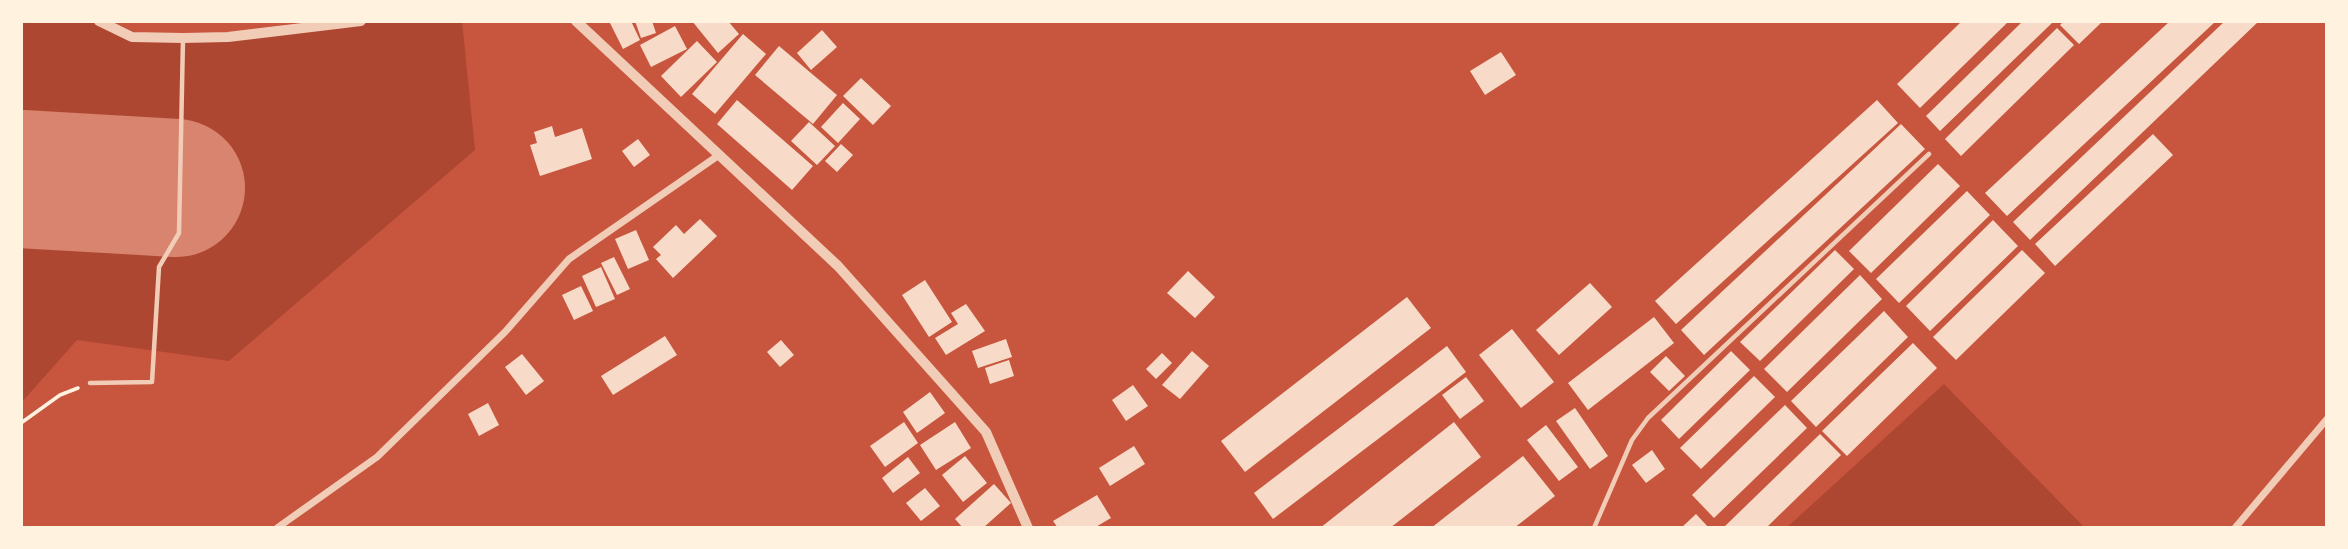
<svg xmlns="http://www.w3.org/2000/svg" width="2348" height="549" font-family="'Archivo Narrow',sans-serif">
  <rect width="100%" height="100%" fill="#c8553d"/>
  <g fill="#ae4732">
    <polygon points="21,21 110,21 155,41 335,21 462,21 475,150 229,361 77,340 21,403 21,201 47,203 63,233 172,239 180,132 71,125 51,151 21,150"/>
    <polygon points="1944,384 2085,528 1786,528 1795,520"/>
  </g>
  <g fill="none" stroke-linecap="round" stroke-linejoin="round">
    <polyline stroke="#d8846e" stroke-width="138" points="21,179 176,188"/>
  </g>
  <g fill="#f7dbc8">
    <polygon points="609,21 631,21 640,40 623,49"/>
    <polygon points="635,21 652,21 656,33 641,38"/>
    <polygon points="692,21 728,21 739,34 718,53"/>
    <polygon points="1962,21 2009,21 1920,108 1897,84"/>
    <polygon points="2023,21 2052,23 1940,131 1926,116"/>
    <polygon points="2064,21 2103,21 2079,44 2060,25"/>
    <polygon points="2170,21 2216,21 2007,216 1985,193"/>
    <polygon points="2225,21 2259,21 2030,240 2013,222"/>
    <polygon points="675,26 687,49 651,67 640,45"/>
    <polygon points="2057,28 2074,45 1961,156 1945,139"/>
    <polygon points="822,30 837,47 811,70 797,53"/>
    <polygon points="743,34 766,54 715,114 692,94"/>
    <polygon points="697,41 717,62 681,97 661,76"/>
    <polygon points="779,46 837,95 813,124 755,75"/>
    <polygon points="1501,52 1516,75 1485,95 1470,71"/>
    <polygon points="861,78 891,106 873,125 843,96"/>
    <polygon points="737,100 813,166 792,190 717,124"/>
    <polygon points="1877,100 1898,123 1676,324 1655,301"/>
    <polygon points="843,103 860,119 838,143 821,127"/>
    <polygon points="809,122 835,146 817,165 791,141"/>
    <polygon points="1901,124 1925,149 1704,355 1681,330"/>
    <polygon points="552,126 555,137 582,128 592,159 540,176 530,145 537,143 534,132"/>
    <polygon points="2153,134 2173,155 2055,266 2035,244"/>
    <polygon points="638,139 650,155 634,167 622,151"/>
    <polygon points="841,144 853,155 837,172 825,161"/>
    <polygon points="1938,164 1960,186 1871,273 1849,251"/>
    <polygon points="1967,191 1990,215 1899,303 1876,279"/>
    <polygon points="700,219 717,236 673,278 656,259 661,255 653,247 676,225 684,234"/>
    <polygon points="1993,220 2018,246 1930,331 1906,306"/>
    <polygon points="636,230 649,260 628,269 615,239"/>
    <polygon points="1835,250 1854,269 1760,361 1740,342"/>
    <polygon points="2022,250 2045,273 1956,360 1933,337"/>
    <polygon points="614,257 630,289 617,295 601,263"/>
    <polygon points="601,267 615,299 596,307 582,276"/>
    <polygon points="1188,271 1215,297 1195,318 1167,293"/>
    <polygon points="1860,275 1882,299 1787,392 1764,369"/>
    <polygon points="925,280 952,322 929,337 902,295"/>
    <polygon points="1590,283 1612,307 1559,355 1536,330"/>
    <polygon points="581,286 593,311 574,320 562,295"/>
    <polygon points="1407,297 1431,328 1245,472 1221,441"/>
    <polygon points="966,304 985,331 946,355 935,338 958,324 951,313"/>
    <polygon points="1884,311 1908,337 1816,427 1791,401"/>
    <polygon points="1654,317 1674,343 1588,410 1568,383"/>
    <polygon points="1512,329 1554,382 1521,408 1479,355"/>
    <polygon points="665,336 677,355 613,395 601,376"/>
    <polygon points="1006,339 1012,357 978,368 972,351"/>
    <polygon points="781,340 794,355 780,367 767,352"/>
    <polygon points="1913,343 1937,368 1847,456 1822,431"/>
    <polygon points="1447,346 1466,372 1273,519 1254,493"/>
    <polygon points="1192,351 1209,366 1180,399 1162,385"/>
    <polygon points="1731,351 1750,370 1679,439 1661,420"/>
    <polygon points="1162,353 1172,363 1156,379 1146,369"/>
    <polygon points="522,354 544,381 526,395 505,367"/>
    <polygon points="1666,356 1685,376 1669,391 1650,372"/>
    <polygon points="1009,360 1014,376 990,384 985,368"/>
    <polygon points="1754,376 1775,397 1701,469 1680,448"/>
    <polygon points="1466,377 1484,401 1460,419 1442,395"/>
    <polygon points="1133,385 1148,406 1126,421 1112,400"/>
    <polygon points="930,392 945,413 917,433 903,412"/>
    <polygon points="488,403 499,425 479,436 468,414"/>
    <polygon points="1785,405 1807,428 1714,518 1692,495"/>
    <polygon points="1575,408 1608,456 1590,469 1556,421"/>
    <polygon points="904,422 918,443 885,467 870,446"/>
    <polygon points="955,422 971,448 936,470 920,445"/>
    <polygon points="1454,422 1481,457 1390,528 1320,528"/>
    <polygon points="1546,425 1578,467 1559,481 1527,440"/>
    <polygon points="1820,434 1841,455 1766,528 1723,528"/>
    <polygon points="1134,446 1145,464 1110,486 1099,468"/>
    <polygon points="1652,450 1665,469 1646,483 1632,465"/>
    <polygon points="965,456 987,483 963,502 942,475"/>
    <polygon points="1523,456 1555,496 1514,528 1431,528"/>
    <polygon points="908,457 920,473 893,493 882,478"/>
    <polygon points="994,484 1011,503 983,528 963,528 955,519"/>
    <polygon points="925,488 940,506 921,521 906,503"/>
    <polygon points="1097,495 1111,518 1094,528 1058,528 1053,521"/>
    <polygon points="1696,514 1709,528 1681,528"/>
  </g>
  <g fill="none" stroke-linecap="round" stroke-linejoin="round">
    <polyline stroke="#fff3e0" stroke-width="3.5" points="21,423 60,395 78,388"/>
    <g stroke="#f1ccb7" stroke-width="4.5">
      <polyline points="90,383 152,382 159,267 179,233 183,39"/>
      <polyline points="1594,528 1632,440 1648,418 1929,154"/>
    </g>
    <g stroke="#f1ccb7" stroke-width="7">
      <polyline points="277,528 377,457 505,332 569,259 719,155"/>
      <polyline points="2235,528 2327,419"/>
    </g>
    <g stroke="#f1ccb7" stroke-width="10">
      <polyline points="99,21 132,37 183,38 228,37 361,21"/>
      <polyline points="576,21 838,266 986,432 1028,528"/>
    </g>
  </g>
  <rect width="2348" height="549" fill="none" stroke="#fff3e0" stroke-width="46"/>
</svg>
